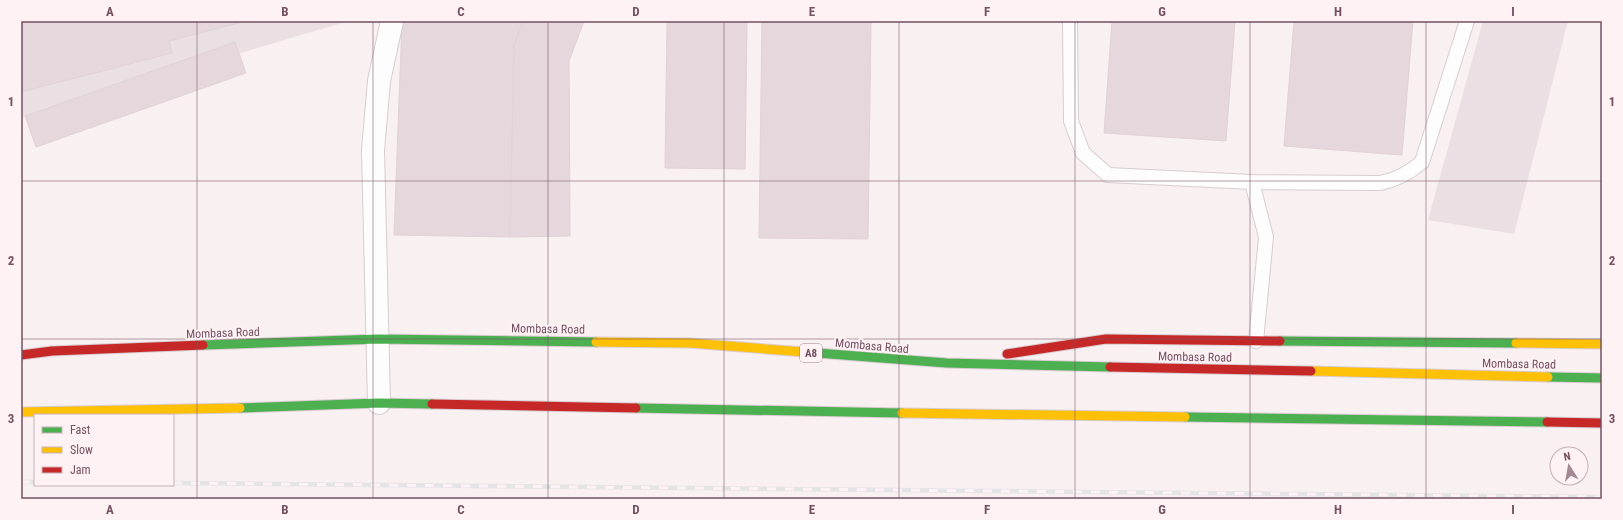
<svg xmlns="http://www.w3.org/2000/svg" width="1623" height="520" font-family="'Roboto Condensed',sans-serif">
  <rect width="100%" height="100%" fill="#f8f0f1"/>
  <g fill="#eae0e4">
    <polygon points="21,21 349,21 21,118"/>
    <polygon points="1483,21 1568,21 1514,234 1428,220"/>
  </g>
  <g fill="#e5d7dc" stroke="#e0d2d7">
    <polygon points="21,21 246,21 169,41 172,53 21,92"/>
    <polygon points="402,21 523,21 514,45 510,237 394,235"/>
    <polygon points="523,21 584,21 569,61 570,236 510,237 514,45"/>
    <polygon points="667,21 747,21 745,169 665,168"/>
    <polygon points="762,21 871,21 868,239 759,238"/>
    <polygon points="1112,21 1235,21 1226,141 1104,133"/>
    <polygon points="1294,21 1413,21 1402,155 1284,146"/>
    <polygon points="235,42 246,73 36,147 25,116"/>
  </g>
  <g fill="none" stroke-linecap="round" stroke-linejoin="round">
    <g stroke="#d7cdd0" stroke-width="16">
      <g id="lane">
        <path d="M1070,21L1071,121L1083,153L1108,175L1252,182L1380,183C1397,180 1409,173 1422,162L1467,21"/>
        <polyline points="1252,182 1266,237 1256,341"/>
      </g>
    </g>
    <g stroke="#d7cdd0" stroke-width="24">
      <polyline id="street" points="379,403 373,150 379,81 392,21"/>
    </g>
    <g stroke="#d9ccd1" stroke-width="11">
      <g id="fast">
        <polyline points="1280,341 1516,343"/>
        <polyline points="203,345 378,339 596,342"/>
        <polyline points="817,353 947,363 1110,367"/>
        <polyline points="1548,377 1602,378"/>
        <polyline points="240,408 379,403 432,404"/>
        <polyline points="636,408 902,413"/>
        <polyline points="1185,417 1547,422"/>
      </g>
    </g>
    <g stroke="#d9ccd1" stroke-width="11">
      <g id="slow">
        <polyline points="596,342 690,343 817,353"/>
        <polyline points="1516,343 1602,344"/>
        <polyline points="1311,371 1548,377"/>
        <polyline points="21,412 240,408"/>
        <polyline points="902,413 1185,417"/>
      </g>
    </g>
    <g stroke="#d9ccd1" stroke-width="11">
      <g id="jam">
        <polyline points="1007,354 1106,339 1280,341"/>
        <polyline points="21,355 52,351 203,345"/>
        <polyline points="1110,367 1311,371"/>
        <polyline points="432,404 636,408"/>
        <polyline points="1547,422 1602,423"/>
      </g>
    </g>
    <use href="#lane" stroke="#fefdfd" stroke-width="14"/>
    <use href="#street" stroke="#fefdfd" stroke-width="22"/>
    <use href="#fast" stroke="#4caf50" stroke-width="9"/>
    <use href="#slow" stroke="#ffc107" stroke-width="9"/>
    <use href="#jam" stroke="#c62828" stroke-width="9"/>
    <g stroke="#e4e4e6" stroke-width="4.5">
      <g id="rail">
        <polyline points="21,482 35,482"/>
        <polyline points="173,483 1602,497"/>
      </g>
    </g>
    <use href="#rail" stroke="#fef2f5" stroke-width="3" stroke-dasharray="9" stroke-linecap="butt"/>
  </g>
  <path fill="none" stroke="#755061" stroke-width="1" stroke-opacity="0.55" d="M197,21V499M373,21V499M548,21V499M724,21V499M899,21V499M1075,21V499M1250,21V499M1426,21V499M21,181H1602M21,339H1602"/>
  <g text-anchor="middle" stroke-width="4" stroke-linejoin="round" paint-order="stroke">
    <rect fill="#fef2f5" stroke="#9e818d" stroke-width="1" x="800" y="344" width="22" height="18" rx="3"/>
    <g font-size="11" font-weight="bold" fill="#755061">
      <text x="811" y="357">A8</text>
    </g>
    <g font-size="12" fill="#755061" stroke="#fef2f5">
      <text transform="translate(548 329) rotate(1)" y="4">Mombasa Road</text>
      <text transform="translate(223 333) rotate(-2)" y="4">Mombasa Road</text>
      <text transform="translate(872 346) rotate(5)" y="4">Mombasa Road</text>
      <text transform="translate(1195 357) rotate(1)" y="4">Mombasa Road</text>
      <text transform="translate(1519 364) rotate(1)" y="4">Mombasa Road</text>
    </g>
  </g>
  <rect width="1623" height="520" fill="none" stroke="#fef2f5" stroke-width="44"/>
  <rect x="34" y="414" width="140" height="72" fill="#fef2f5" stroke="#c7b1ba"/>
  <rect x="42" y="427" width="20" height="6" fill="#4caf50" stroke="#c7b1ba"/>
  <text x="70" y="434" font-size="12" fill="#755061">Fast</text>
  <rect x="42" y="447" width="20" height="6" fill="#ffc107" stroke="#c7b1ba"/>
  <text x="70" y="454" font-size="12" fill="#755061">Slow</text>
  <rect x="42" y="467" width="20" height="6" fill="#c62828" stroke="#c7b1ba"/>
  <text x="70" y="474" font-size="12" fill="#755061">Jam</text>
  <g transform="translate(1569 466) rotate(349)"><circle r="19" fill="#fef2f5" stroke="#c7b1ba"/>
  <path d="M0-3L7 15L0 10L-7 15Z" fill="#a38893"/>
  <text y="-6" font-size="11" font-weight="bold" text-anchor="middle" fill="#755061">N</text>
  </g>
  <rect x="22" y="22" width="1579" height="476" fill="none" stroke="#755061" stroke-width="1.5"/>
  <g font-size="13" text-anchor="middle" font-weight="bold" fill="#755061">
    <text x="110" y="16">A</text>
    <text x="285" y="16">B</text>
    <text x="461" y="16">C</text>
    <text x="636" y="16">D</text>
    <text x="812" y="16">E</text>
    <text x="987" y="16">F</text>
    <text x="1162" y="16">G</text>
    <text x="1338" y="16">H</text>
    <text x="1513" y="16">I</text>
    <text x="11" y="106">1</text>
    <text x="1612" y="106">1</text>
    <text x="11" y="265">2</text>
    <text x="1612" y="265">2</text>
    <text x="11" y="423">3</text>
    <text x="1612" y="423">3</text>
    <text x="110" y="514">A</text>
    <text x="285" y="514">B</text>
    <text x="461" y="514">C</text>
    <text x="636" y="514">D</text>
    <text x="812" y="514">E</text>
    <text x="987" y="514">F</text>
    <text x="1162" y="514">G</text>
    <text x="1338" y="514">H</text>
    <text x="1513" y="514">I</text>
  </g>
</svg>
